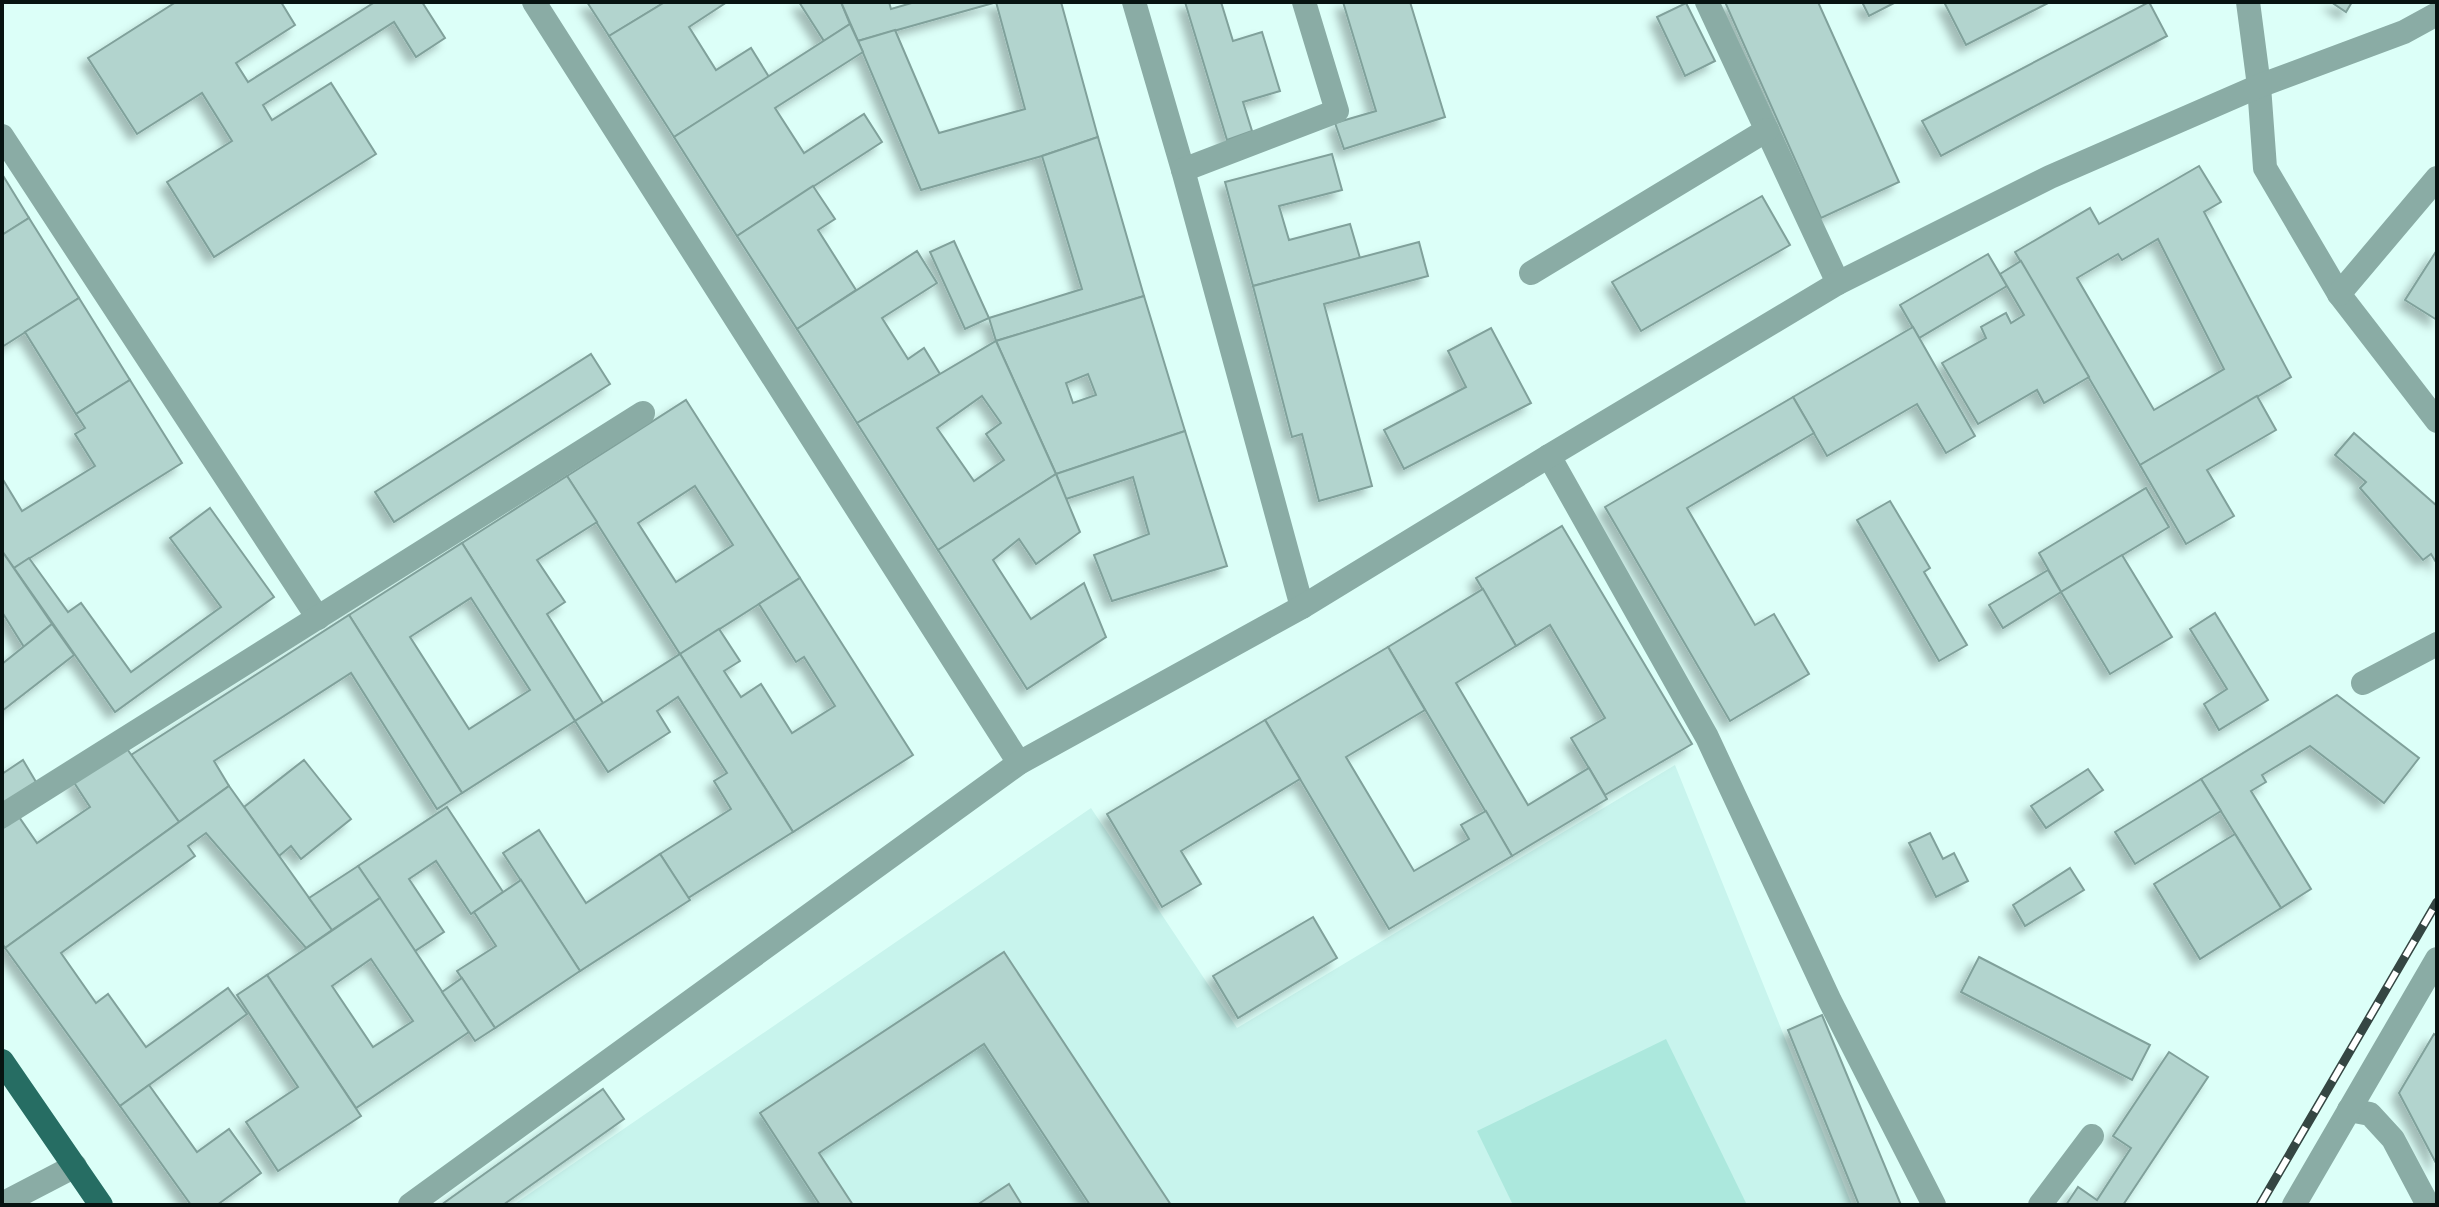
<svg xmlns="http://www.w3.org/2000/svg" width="2439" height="1207" font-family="'Zilla Slab',serif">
  <defs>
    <filter id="shadow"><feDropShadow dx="-7" dy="7" stdDeviation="4" flood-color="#0004"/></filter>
  </defs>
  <rect width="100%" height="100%" fill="#dcfff8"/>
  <polygon fill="#c8f4ed" points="1675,765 1852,1205 513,1205 1091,808 1237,1028"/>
  <polygon fill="#ace8dd" points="1666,1039 1747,1205 1513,1205 1477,1131"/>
  <g fill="#b2d4ce" stroke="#80a19b" stroke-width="2" fill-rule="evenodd" filter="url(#shadow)">
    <polygon points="176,2 281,2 295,25 236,63 248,82 375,2 422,2 445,38 416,57 394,22 263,105 272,120 331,83 376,154 214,257 167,182 232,141 202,93 137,134 88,58"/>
    <polygon points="587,2 665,2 609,36"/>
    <polygon points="665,2 727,2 689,27 716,70 751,48 769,77 674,137 609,36"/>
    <polygon points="799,2 841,2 850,24 824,41"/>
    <polygon points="841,2 889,2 891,9 915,2 997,2 858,41"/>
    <polygon points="996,2 1061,2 1098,137 1042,156 921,190 858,41 895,30 939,133 1025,109"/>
    <polygon points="1185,2 1221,2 1233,41 1262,32 1280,91 1243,102 1252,131 1227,140"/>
    <polygon points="1343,2 1410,2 1445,117 1344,149 1335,123 1376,111"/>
    <polygon points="1725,2 1818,2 1899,182 1821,218"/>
    <polygon points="1862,2 1896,2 1869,16"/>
    <polygon points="1944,2 2050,2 1966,45"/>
    <polygon points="2149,2 2167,36 1941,156 1922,121"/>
    <polygon points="2331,2 2352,2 2346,12"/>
    <polygon points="1686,3 1715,61 1685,76 1657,17"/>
    <polygon points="850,24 863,52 775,108 804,153 864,114 882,142 737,236 674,137"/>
    <polygon points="1098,137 1144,296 996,341 989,318 1082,289 1042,156"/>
    <polygon points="1332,154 1342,190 1279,206 1289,240 1350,224 1360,258 1253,286 1225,182"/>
    <path d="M2199,166L2221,202L2204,212L2291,377L2140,465L2015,252L2090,208L2099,224ZM2158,239L2224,369L2154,410L2077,278L2118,254L2122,260Z"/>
    <polygon points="2,174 29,218 2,235"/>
    <polygon points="813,186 835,219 818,230 856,290 797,329 737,236"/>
    <polygon points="1762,196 1790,245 1641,331 1612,282"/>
    <polygon points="29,218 79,298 2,347 2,235"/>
    <polygon points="954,241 989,318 965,329 930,252"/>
    <polygon points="1419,242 1428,276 1324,304 1372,486 1319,501 1302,434 1292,437 1253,286"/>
    <polygon points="2437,250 2437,320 2405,300"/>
    <polygon points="917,251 937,283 882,318 908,359 924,348 940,374 857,423 797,329"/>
    <polygon points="1988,254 2007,286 1919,338 1900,305"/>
    <polygon points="2021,261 2089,377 2044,403 2037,390 1978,424 1942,363 1986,338 1981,327 2006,313 2011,323 2024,315 2000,274"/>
    <path d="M1144,296L1185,431L1056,474L996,341ZM1088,374L1096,395L1073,403L1066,383Z"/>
    <polygon points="79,298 130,380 76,414 25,332"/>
    <polygon points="1913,327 1975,436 1946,453 1917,404 1827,456 1793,397"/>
    <polygon points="1491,328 1531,403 1404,469 1384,430 1466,387 1448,351"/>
    <path d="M996,341L1056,474L938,550L857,423ZM982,396L1001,423L986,434L1004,460L974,481L937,428Z"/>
    <polygon points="591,354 610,384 394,522 375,492"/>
    <polygon points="130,380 182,463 14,568 2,551 2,478 22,511 95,466 75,434 85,428 76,414"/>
    <polygon points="2257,396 2276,430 2207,470 2234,516 2186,544 2140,465"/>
    <polygon points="1793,397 1814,433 1687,508 1755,625 1774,614 1809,674 1730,721 1605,507"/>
    <path d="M686,400L800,578L680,654L567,476ZM695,486L733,545L676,582L638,523Z"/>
    <polygon points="1185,431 1227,566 1112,601 1094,555 1149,534 1133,477 1066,499 1056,474"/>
    <polygon points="2354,433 2437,506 2437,564 2431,554 2423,560 2360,488 2366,482 2335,455"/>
    <polygon points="1056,474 1080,532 1036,564 1019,539 993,560 1031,619 1084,583 1106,637 1027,689 938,550"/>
    <polygon points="567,476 597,522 537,560 565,602 547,614 603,703 575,721 462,543"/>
    <polygon points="2146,488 2169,527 2061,592 2039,553"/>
    <polygon points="1890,501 1930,568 1924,572 1967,645 1939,661 1857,520"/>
    <polygon points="210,508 274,597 115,712 14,568 29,558 68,612 81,603 131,672 221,607 170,538"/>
    <polygon points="1562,526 1692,744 1605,795 1571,738 1605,718 1550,625 1516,646 1476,578"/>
    <path d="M462,543L575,721L462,793L349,615ZM471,598L530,690L469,729L410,637Z"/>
    <polygon points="2,551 52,624 24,647 2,612"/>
    <polygon points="2122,555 2172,637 2110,674 2061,592"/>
    <polygon points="2048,570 2061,592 2003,628 1989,605"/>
    <polygon points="800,578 913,755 793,832 680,654 719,629 740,661 724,671 741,697 761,684 792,733 835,706 804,657 796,662 759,604"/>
    <polygon points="1483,589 1516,646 1456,683 1528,805 1589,768 1607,799 1512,856 1388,647"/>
    <polygon points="2215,613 2268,700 2219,730 2204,704 2227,689 2190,629"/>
    <polygon points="349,615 462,793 437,809 351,673 214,761 229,786 179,822 131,755"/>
    <polygon points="52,624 74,655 2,711 2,664"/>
    <polygon points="1388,647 1425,710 1346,757 1414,871 1469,839 1461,825 1486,811 1512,856 1389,929 1265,720"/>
    <polygon points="680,654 793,832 688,898 660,854 731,809 714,781 727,773 678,697 657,711 670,732 608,772 575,721"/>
    <polygon points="2337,695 2419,758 2384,803 2310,746 2262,775 2266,782 2251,791 2311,889 2281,908 2201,779"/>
    <polygon points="1265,720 1300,779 1181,851 1201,884 1162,907 1107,814"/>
    <polygon points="125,746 179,822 5,948 2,943 2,829 19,817 37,843 90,807 73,781"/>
    <polygon points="23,760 36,782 2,804 2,774"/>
    <polygon points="304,760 351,819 301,859 291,846 279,856 244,807"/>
    <polygon points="2088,769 2103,790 2046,828 2031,806"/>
    <polygon points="2201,779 2221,811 2135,864 2115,832"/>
    <polygon points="229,786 332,930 306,948 206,833 188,846 195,856 61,953 96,1003 108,994 146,1047 228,988 247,1014 120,1106 5,948"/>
    <polygon points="447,807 503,892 471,914 436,861 409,879 444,932 415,951 358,866"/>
    <polygon points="539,830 586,903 660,854 690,900 580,971 503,853"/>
    <polygon points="1930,833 1943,859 1954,853 1968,881 1936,897 1909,843"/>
    <polygon points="2235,834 2281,908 2200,959 2154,884"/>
    <polygon points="358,866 380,898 332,930 309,898"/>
    <polygon points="2070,868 2084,890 2025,926 2013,905"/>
    <polygon points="521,880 580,971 495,1028 457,971 496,946 474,912"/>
    <path d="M380,898L469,1032L356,1108L267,975ZM371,959L413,1021L373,1047L332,986Z"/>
    <polygon points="1313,917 1337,958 1238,1018 1213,976"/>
    <polygon points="1004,952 1171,1205 1090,1205 984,1044 819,1153 853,1205 820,1205 760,1113"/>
    <polygon points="1979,957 2150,1045 2132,1080 1961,992"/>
    <polygon points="267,975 361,1116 278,1171 246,1122 298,1087 237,995"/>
    <polygon points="462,978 495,1028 475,1041 442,992"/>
    <polygon points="1822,1015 1901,1205 1859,1205 1788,1030"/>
    <polygon points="2434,1034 2437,1036 2437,1165 2399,1093"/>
    <polygon points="2169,1052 2208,1077 2123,1205 2066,1205 2078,1187 2097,1200 2131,1148 2113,1136"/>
    <polygon points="149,1085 197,1152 229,1129 261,1173 217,1205 191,1205 120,1106"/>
    <polygon points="603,1089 624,1119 503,1205 441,1205"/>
    <polygon points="1009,1184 1022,1205 977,1205"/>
  </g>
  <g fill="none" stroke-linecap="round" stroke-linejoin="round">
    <g stroke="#8aaca5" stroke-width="24">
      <polyline points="534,2 1019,763"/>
      <polyline points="1134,2 1183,170 1302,607"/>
      <polyline points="1707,2 1838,283"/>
      <polyline points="2248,2 2259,86 2265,168 2339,294 2437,421"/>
      <polyline points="2,136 318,618"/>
      <polyline points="1183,170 1337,111 1304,2"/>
      <polyline points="1531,273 1767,130"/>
      <polyline points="2339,294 2437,178"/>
      <polyline points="1549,456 1707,737 1830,1001 1934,1205"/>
      <polyline points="2363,683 2437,644"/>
      <polyline points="2,816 643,413"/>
      <polyline points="2349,1110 2370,1114 2393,1139 2428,1205"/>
      <polyline points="2,1204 75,1166"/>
      <polyline points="410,1205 1019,763 1302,607 1549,456 1838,283 2050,177 2259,86 2404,32 2437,14"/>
      <polyline points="2040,1205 2092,1136"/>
      <polyline points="2294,1205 2437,959"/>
    </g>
    <polyline stroke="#266d63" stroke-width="24" points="2,1061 101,1205"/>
    <g stroke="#354643" stroke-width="9">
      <polyline id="rail" points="2260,1205 2437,902"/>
    </g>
    <use href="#rail" stroke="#fff" stroke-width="6" stroke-dasharray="18" stroke-linecap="butt"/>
  </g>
  <rect width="2439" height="1207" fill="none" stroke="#071311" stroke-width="8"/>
</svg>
